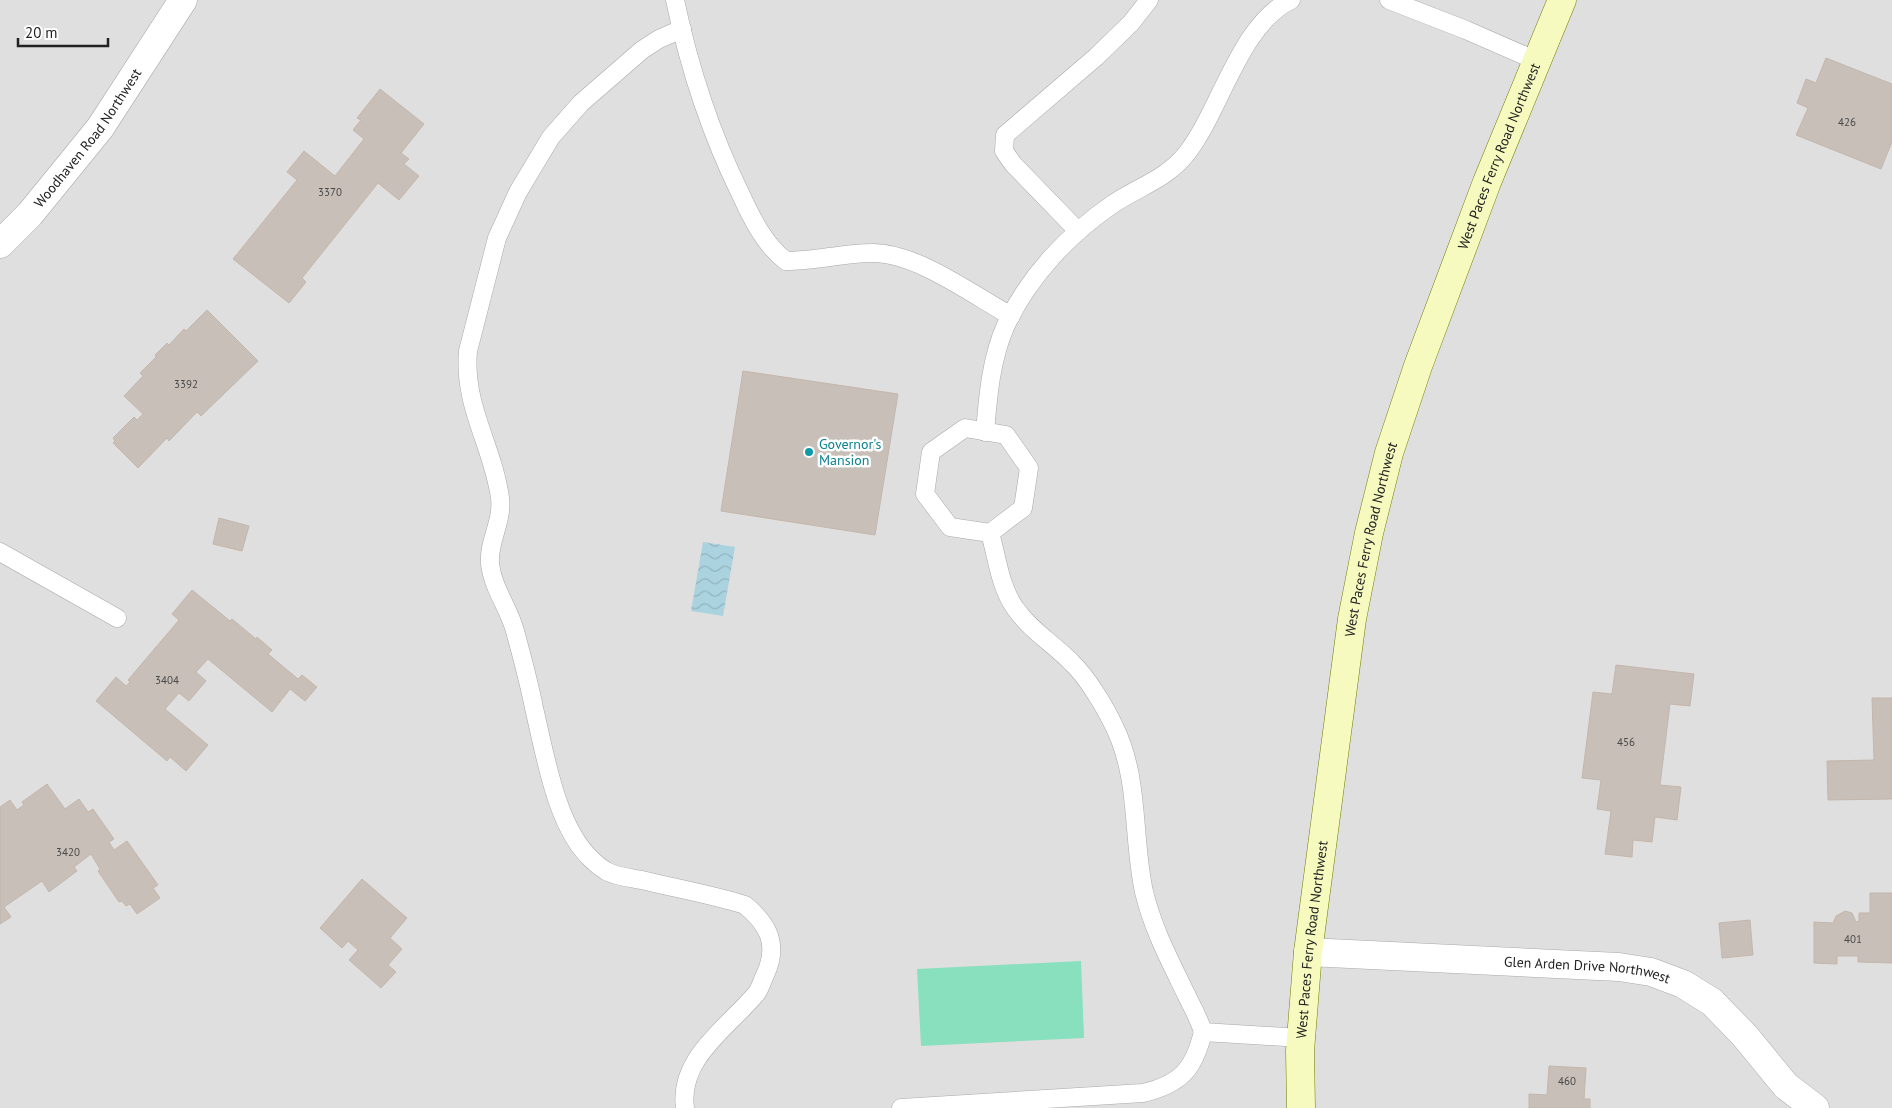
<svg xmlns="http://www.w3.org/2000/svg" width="1892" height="1108" font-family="'PT Sans',sans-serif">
  <defs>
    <pattern id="water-waves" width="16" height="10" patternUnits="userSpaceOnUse" patternTransform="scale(1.25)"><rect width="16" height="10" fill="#aad3df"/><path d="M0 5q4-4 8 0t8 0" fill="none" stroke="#92b5bf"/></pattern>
  </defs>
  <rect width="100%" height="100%" fill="#f2efe9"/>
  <rect fill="#e0dfdf" x="0" y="0" width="1892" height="1108"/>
  <polygon fill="#88e0be" points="1081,961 1084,1038 921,1046 917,969"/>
  <polygon fill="url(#water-waves)" points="703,542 735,547 723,616 691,611"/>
  <g fill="#c7bfb8" stroke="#c4b6ab">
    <polygon points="1826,58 1892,84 1892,142 1881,169 1796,135 1808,108 1797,103 1806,79 1816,83"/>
    <polygon points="380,89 424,124 401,153 409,159 404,164 419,176 399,200 378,183 302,278 306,282 289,303 233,259 297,180 287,172 304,151 335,176 364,139 353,130 361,120 357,118"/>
    <polygon points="207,310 258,361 201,416 197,412 169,441 167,438 138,468 113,443 115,441 113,438 134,417 137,420 143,414 124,396 143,376 140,373 156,357 155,355 167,343 169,345 184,329 186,331"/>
    <polygon points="743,371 898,394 875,535 721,511"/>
    <polygon points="219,518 249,526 242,551 213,544"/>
    <polygon points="192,590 230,621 232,619 256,639 257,637 272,650 268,654 298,679 302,675 317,687 305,701 290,689 272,712 208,659 196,672 206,681 189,701 179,693 165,709 208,745 186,771 170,757 167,761 96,701 116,677 126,686 130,682 128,680 179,620 172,614"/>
    <polygon points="1616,665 1694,674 1690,706 1670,704 1660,785 1681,787 1677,820 1655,817 1652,842 1633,840 1632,857 1605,854 1611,811 1597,809 1601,780 1582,778 1593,692 1612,694"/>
    <polygon points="1872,698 1892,698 1892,799 1828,800 1827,761 1874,760"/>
    <polygon points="47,784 65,809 79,799 88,812 93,809 114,839 109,842 114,850 127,841 158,885 153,888 160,898 137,914 130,904 126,906 122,901 119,902 98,871 100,869 91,854 74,867 77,871 49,892 42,881 4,907 11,917 0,924 0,807 10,800 17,810 24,805 22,802"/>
    <polygon points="362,879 407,918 390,938 402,949 388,965 396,972 381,988 349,960 358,950 348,941 342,948 320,928"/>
    <polygon points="1870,893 1892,893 1892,963 1858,962 1858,956 1837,956 1837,964 1814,963 1814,922 1833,923 1836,916 1845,911 1852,913 1856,922 1859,921 1859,913 1870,913"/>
    <polygon points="1750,920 1753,955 1722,958 1719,923"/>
    <polygon points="1549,1066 1586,1068 1584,1099 1590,1099 1590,1108 1529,1108 1529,1094 1547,1095"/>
  </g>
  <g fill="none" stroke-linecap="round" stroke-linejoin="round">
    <g stroke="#a9a9a9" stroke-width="19">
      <g id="lane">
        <path d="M675,0C689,67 711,134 741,195C752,219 765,245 786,261C815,261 844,253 873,253C917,253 973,295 1011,316"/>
        <polyline points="1389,0 1466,30 1537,61"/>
        <path d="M682,29L659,39L642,50L581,103L551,137L518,192L497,238L468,351C463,406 493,446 500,498C503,522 488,541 490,564C493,589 509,608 515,631C522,657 529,682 534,708C545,754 556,826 591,859C595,863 601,868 606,871C617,877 633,878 646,881C679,889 713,895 745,905C769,925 779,945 765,975C762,981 760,990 755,995C727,1028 678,1059 685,1108"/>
        <polyline points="1078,231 1013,164 1004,151 1005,135 1096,57 1131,23 1149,0"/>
        <polygon points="965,428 1006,435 1029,468 1023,508 990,533 950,527 925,494 931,452"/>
        <path d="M985,432C988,396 991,358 1006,325C1029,276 1069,234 1113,204C1138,187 1167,179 1187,153C1221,109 1240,24 1291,0"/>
        <path d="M990,533C997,557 1000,587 1015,608C1030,630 1054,644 1072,663C1087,677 1105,707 1114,726C1140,778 1132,837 1144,892C1153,929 1170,961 1186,994C1192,1007 1199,1018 1203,1032L1301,1038"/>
        <polyline points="0,552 117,618"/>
        <path d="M901,1108L1143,1093C1181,1084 1194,1069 1203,1032"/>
      </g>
    </g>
    <g stroke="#a9a9a9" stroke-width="29">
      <g id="street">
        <path id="s1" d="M0,244L30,214L100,128L183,0"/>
        <path id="s2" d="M1308,952L1619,967L1651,972L1683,984L1712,1002L1745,1036L1786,1086L1815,1108"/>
      </g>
    </g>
    <g stroke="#707d05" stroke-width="29">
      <g id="secondary">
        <path id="s3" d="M1301,1108L1300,1051L1308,952L1352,619L1369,533L1389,453L1418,366L1487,182L1562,0"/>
      </g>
    </g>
    <use href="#lane" stroke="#fff" stroke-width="18"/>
    <use href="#street" stroke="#fff" stroke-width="28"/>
    <use href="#secondary" stroke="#f7fabf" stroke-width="28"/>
  </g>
  <circle fill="#0f9aa8" stroke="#fff" stroke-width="2" cx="809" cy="452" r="5"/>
  <g text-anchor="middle" stroke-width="5" stroke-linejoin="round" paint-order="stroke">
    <g font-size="11" fill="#4b4948">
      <text x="1847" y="126">426</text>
      <text x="330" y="196">3370</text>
      <text x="186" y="388">3392</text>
      <text x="167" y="684">3404</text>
      <text x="1626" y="746">456</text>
      <text x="68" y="856">3420</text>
      <text x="1853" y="943">401</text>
      <text x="1567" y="1085">460</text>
    </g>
    <g font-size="14" fill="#222" stroke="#fff">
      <text dy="5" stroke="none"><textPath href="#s1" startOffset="138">Woodhaven Road Northwest</textPath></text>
      <text dy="5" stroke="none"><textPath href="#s3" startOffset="979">West Paces Ferry Road Northwest</textPath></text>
      <text dy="5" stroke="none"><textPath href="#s3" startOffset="574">West Paces Ferry Road Northwest</textPath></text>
      <text dy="5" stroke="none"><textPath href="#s3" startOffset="169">West Paces Ferry Road Northwest</textPath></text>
      <text dy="5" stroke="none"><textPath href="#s2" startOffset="280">Glen Arden Drive Northwest</textPath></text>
    </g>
    <g font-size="14" fill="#0d838f" stroke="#fff" text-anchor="start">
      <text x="819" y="449">Governor's<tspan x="819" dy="16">Mansion</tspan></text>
    </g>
  </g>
  <path d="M18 38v8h90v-8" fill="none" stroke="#222222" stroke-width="2.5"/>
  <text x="25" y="38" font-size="15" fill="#222222" stroke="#ffffff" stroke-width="4" paint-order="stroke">20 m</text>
</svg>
